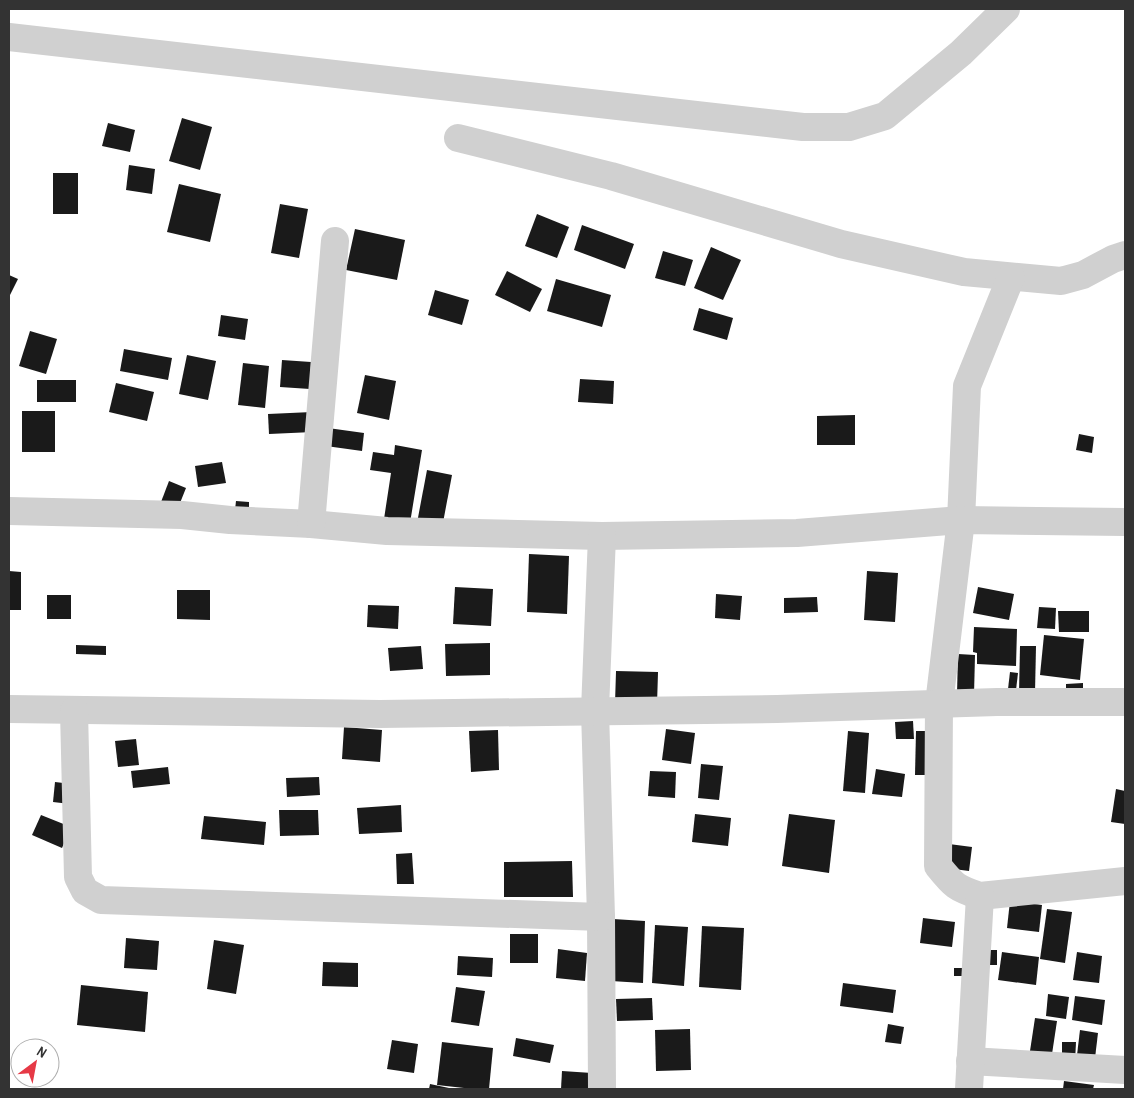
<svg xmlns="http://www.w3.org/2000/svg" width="1134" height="1098" font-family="'Archivo Narrow',sans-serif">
  <rect width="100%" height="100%" fill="#fff"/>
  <g fill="#1a1a1a">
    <polygon points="182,118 212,127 200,170 169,161"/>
    <polygon points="108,123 135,130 130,152 102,146"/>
    <polygon points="129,165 155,169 152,194 126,190"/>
    <rect x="53" y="173" width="25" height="41"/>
    <polygon points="179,184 221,194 210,242 167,232"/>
    <polygon points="280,204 308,209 299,258 271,253"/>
    <polygon points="537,214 569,227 557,258 525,246"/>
    <polygon points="582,225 634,244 625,269 574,250"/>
    <polygon points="355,229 405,240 397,280 346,270"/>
    <polygon points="711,247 741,260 723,300 694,288"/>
    <polygon points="663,251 693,260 685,286 655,278"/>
    <polygon points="507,271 542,289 530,312 495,295"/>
    <polygon points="9,275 18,279 9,297"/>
    <polygon points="556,279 611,295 602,327 547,311"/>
    <polygon points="435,290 469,300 462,325 428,315"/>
    <polygon points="699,308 733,318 727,340 693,330"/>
    <polygon points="221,315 248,319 245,340 218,336"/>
    <polygon points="30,331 57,339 46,374 19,366"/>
    <polygon points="124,349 172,358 168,380 120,371"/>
    <polygon points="187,355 216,361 208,400 179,394"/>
    <polygon points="282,360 311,362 310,389 280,387"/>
    <polygon points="243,363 269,366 265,408 238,405"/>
    <polygon points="365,375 396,381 389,420 357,413"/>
    <polygon points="580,379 614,381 613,404 578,402"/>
    <rect x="37" y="380" width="39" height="22"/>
    <polygon points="116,383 154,392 147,421 109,412"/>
    <rect x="22" y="411" width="33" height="41"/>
    <polygon points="312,412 313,432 269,434 268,414"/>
    <polygon points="855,415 855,445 817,445 817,416"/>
    <polygon points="328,428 364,433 362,451 326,446"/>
    <polygon points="1079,434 1094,437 1092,453 1076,450"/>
    <polygon points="395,445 422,450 410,523 384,519 391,473 370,470 373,452 394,455"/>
    <polygon points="222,462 226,483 198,487 195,466"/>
    <polygon points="427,470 452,475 442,528 417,523"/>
    <polygon points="169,481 186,488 178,508 161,502"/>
    <polygon points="236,501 249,502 249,512 235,510"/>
    <polygon points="529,554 569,556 567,614 527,612"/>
    <polygon points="9,571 21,572 21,610 9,610"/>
    <polygon points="867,571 898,573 895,622 864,620"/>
    <polygon points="455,587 493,589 491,626 453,624"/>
    <polygon points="978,587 1014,594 1009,620 973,613"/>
    <polygon points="177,590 210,590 210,620 177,619"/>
    <polygon points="716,594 742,596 740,620 715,618"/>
    <rect x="47" y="595" width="24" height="24"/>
    <polygon points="817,597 818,612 784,613 784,598"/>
    <polygon points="368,605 399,606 398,629 367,627"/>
    <polygon points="1039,607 1056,608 1055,629 1037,628"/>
    <polygon points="1058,611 1089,611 1089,632 1059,632"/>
    <polygon points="974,627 1017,629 1016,666 977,664 977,653 973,652"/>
    <polygon points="1044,635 1084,639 1080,680 1040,675"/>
    <polygon points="490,643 490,675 446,676 445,644"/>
    <polygon points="76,645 106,646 106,655 76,654"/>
    <polygon points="421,646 423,669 390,671 388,648"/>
    <polygon points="1020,646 1036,646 1035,693 1019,693"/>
    <polygon points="958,654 975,655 974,695 957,694"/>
    <polygon points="616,671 658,672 657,704 615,703"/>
    <polygon points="1010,672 1018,673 1016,690 1008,689"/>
    <polygon points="1083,683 1083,700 1066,700 1066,684"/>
    <polygon points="913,721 914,739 896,739 895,722"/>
    <polygon points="344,727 382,730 380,762 342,759"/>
    <polygon points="666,729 695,733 691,764 662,760"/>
    <polygon points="498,730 499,770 471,772 469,731"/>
    <polygon points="848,731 869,733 865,793 843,791"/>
    <polygon points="916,731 931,731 930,775 915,775"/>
    <polygon points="136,739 139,765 118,767 115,741"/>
    <polygon points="701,764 723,766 719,800 698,798"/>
    <polygon points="168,767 170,784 133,788 131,771"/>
    <polygon points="876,769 905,774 902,797 872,794"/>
    <polygon points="650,771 676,772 675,798 648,796"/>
    <polygon points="319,777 320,795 287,797 286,778"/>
    <polygon points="55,782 72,784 70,804 53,802"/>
    <polygon points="1116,789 1125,791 1125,824 1111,822"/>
    <polygon points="401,805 402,832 359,834 357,808"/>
    <polygon points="279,810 318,810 319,835 280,836"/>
    <polygon points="695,814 731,818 728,846 692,842"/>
    <polygon points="789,814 835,820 829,873 782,866"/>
    <polygon points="41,815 71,827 62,848 32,835"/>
    <polygon points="204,816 266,822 264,845 201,839"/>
    <polygon points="949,844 972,847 969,871 946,868"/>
    <polygon points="412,853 414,884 397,884 396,854"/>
    <polygon points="572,861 573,897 504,897 504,862"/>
    <polygon points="1010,901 1042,905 1039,932 1007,928"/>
    <polygon points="1047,909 1072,912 1065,963 1040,959"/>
    <polygon points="923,918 955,922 952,947 920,943"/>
    <polygon points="613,919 645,921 643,983 611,981"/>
    <polygon points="655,925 688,927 684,986 652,983"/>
    <polygon points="702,926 744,928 741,990 699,987"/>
    <rect x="510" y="934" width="28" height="29"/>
    <polygon points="126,938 159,941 157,970 124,968"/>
    <polygon points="214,940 244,945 236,994 207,989"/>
    <polygon points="558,949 587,953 585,981 556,978"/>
    <rect x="989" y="950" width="8" height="15"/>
    <polygon points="1002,952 1039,957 1036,985 998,980"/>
    <polygon points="1077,952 1102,956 1099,983 1073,980"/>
    <polygon points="458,956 493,958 492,977 457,975"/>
    <polygon points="323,962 358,963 358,987 322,986"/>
    <rect x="954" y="968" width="11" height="8"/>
    <polygon points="843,983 896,990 893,1013 840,1006"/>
    <polygon points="81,985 148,992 145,1032 77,1025"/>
    <polygon points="456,987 485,991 479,1026 451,1022"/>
    <polygon points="1048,994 1069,997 1066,1019 1046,1016"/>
    <polygon points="1075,996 1105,1000 1102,1025 1072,1020"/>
    <polygon points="652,998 653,1020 617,1021 616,999"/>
    <polygon points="1035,1018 1057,1021 1052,1054 1030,1051"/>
    <polygon points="888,1024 904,1027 901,1044 885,1042"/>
    <polygon points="690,1029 691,1070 656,1071 655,1030"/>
    <polygon points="1080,1030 1098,1033 1095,1058 1077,1055"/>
    <polygon points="516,1038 554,1045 550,1063 513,1056"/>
    <polygon points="392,1040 418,1044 414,1073 387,1069"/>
    <polygon points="442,1042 493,1048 489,1089 473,1089 437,1085"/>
    <polygon points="1062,1042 1076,1042 1075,1062 1062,1061"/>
    <polygon points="562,1071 592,1073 590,1089 561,1089"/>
    <polygon points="1064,1081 1094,1085 1093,1089 1063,1089"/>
    <polygon points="430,1084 449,1088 449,1089 429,1089"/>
  </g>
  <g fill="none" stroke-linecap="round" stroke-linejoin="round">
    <g stroke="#d0d0d0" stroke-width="28">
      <polyline points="9,37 803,127 849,127 885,116 961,53 1006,9"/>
      <polyline points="458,138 611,176 841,244 964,272 1061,281 1083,275 1113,259 1125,255"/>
      <path d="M1011,277L967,386L961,520L939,704L938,866C954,886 956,888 980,896L1125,881"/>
      <polyline points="9,511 182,515 230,520 311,524 387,531 602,536 797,533 961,520 1125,522"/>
      <polyline points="311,524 335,241"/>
      <polyline points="602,536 595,710 601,917 602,1089"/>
      <polyline points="9,709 380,714 777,709 997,702 1125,702"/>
      <polyline points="74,711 78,877 85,891 101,900 601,917"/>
      <polyline points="970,1061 1125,1070"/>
      <polyline points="969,1089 980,896"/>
    </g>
  </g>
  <rect width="1134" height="1098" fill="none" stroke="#333333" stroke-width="20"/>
  <g transform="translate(35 1063) rotate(32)"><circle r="24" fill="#ffffff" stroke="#adadad"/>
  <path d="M0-4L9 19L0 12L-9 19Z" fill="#e63946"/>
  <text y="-8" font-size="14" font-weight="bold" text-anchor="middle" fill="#333333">N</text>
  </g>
</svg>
